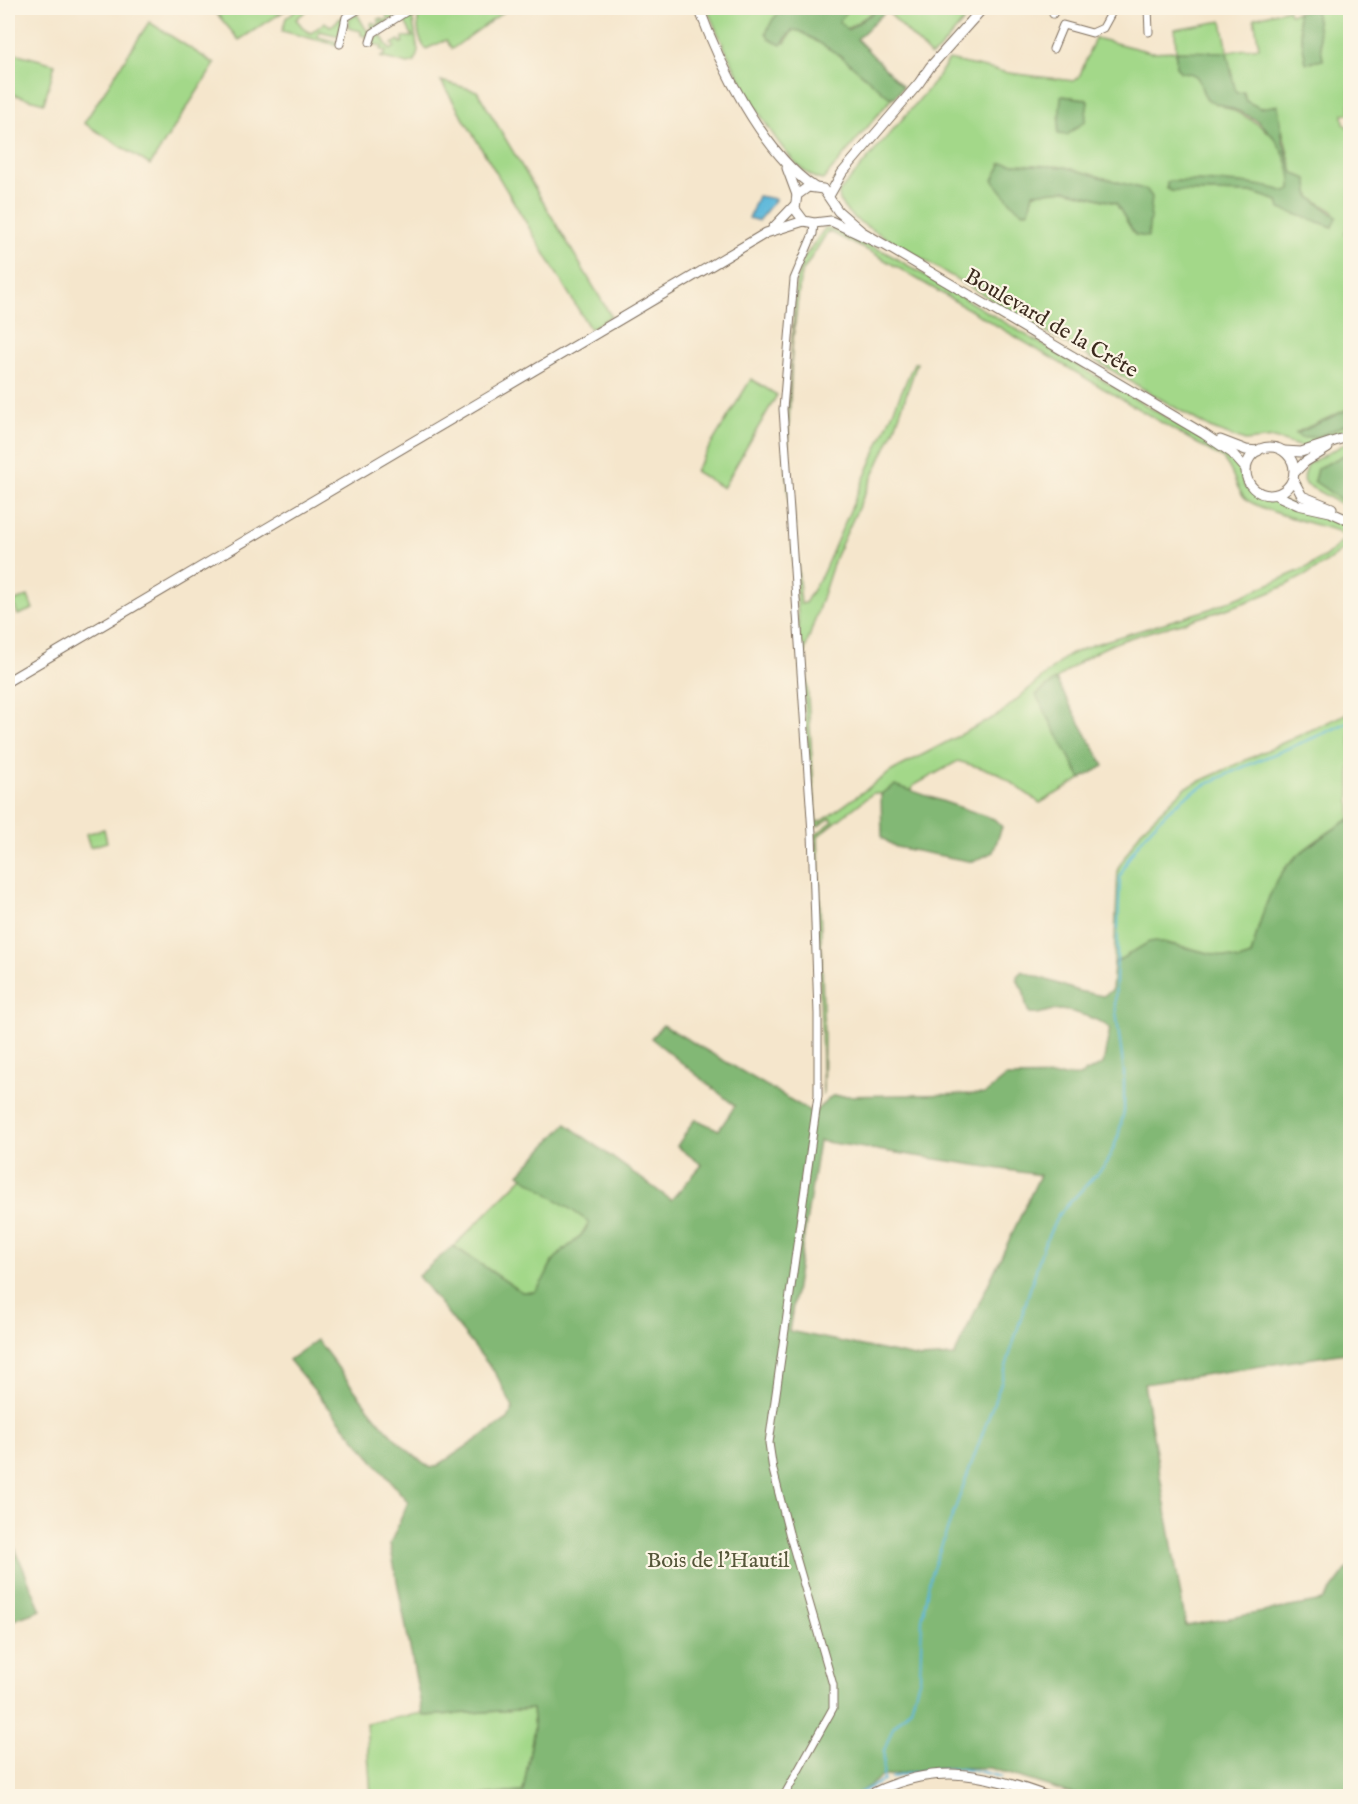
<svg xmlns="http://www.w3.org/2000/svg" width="1358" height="1804" font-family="'IM FELL English',serif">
  <rect width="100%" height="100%" fill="#fcf5e5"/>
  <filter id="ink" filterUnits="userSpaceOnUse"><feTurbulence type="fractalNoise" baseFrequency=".0167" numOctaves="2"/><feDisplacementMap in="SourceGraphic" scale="12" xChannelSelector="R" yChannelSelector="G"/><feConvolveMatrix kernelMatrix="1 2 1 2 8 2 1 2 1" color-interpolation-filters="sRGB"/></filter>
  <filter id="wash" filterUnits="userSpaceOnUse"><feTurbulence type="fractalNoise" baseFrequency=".008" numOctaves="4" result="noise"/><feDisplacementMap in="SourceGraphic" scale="24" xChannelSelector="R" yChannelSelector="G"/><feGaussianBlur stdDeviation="1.35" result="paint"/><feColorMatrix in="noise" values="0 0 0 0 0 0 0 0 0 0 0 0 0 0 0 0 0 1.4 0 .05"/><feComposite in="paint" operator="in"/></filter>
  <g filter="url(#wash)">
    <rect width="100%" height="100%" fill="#f5e6cc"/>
    <g fill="#a3d889" stroke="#6f8154" stroke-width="1.5" fill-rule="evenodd">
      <polygon points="212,8 289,8 239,40"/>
      <polygon points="298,8 310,8 296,19 305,30 311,33 325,22 330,27 344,15 339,36 319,31 318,37 338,42 337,45 282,31 286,18"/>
      <polygon points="396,8 407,8 407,10 369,33 367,37 361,35 361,31 348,28 349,19 357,14 367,31 372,28 370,24 373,22 375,26 380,23 378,19 381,18 383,21 388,18 386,15 392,11 394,14 399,12"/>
      <path d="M419,8H509L452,49L446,40L426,49C417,39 417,21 419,8Z"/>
      <path d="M707,8H784L779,11L785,43L793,30L800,31L841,56L892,98L823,180C783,176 721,44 707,8Z"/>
      <polygon points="850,8 880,8 845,30 839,18"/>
      <polygon points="884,8 975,8 938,51 931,56"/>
      <path d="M1320,8H1350V114H1343L1344,124L1350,129V218L1345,234L1350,237V408L1297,432L1324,435L1350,422V431L1304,448L1274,438L1245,441L1210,428L866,226C854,218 838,208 839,192L931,86L949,60L1009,73L1074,81L1079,77L1095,38L1151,52L1176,51L1175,29L1222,21L1228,52L1259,47L1254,18L1288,9L1290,14L1297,12L1306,63L1323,60L1315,9ZM1176,51L1246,101L1260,108L1282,129L1293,173L1307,179L1310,197L1334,212L1333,227L1281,209L1278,201L1254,193L1171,191L1167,188V183L1171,181C1210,182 1249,180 1286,192L1291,190C1296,137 1249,115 1207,100C1197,85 1205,73 1181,72L1176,67ZM1062,96L1086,99L1088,102L1067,135L1058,133ZM1000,164L1065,167L1104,179L1148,236L1135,235L1116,203L1066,190L1033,193L1029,211L1026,212Z"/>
      <polygon points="412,15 418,51 415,62 408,64 380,57 384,56 386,51 381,50 382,46 373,44 375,37 380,34 390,50 395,47 392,44 399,40 401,43 403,42 403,37 413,37 404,20"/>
      <polygon points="149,22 215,64 150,165 84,123"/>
      <polygon points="14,53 55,64 44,103 8,93 8,79"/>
      <polygon points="441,81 477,91 611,316 590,329"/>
      <path d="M826,227L885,252L1220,449L1239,467L1244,486L1257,498L1279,500L1350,523V534L1345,541L1348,543L1350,540V544C1308,582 1245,604 1191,620C1163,629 1135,634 1108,646C1083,657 1059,678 1037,694L1081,779L1040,803L998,773L958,761L913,786L912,791L895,786L881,794L873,793L818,836L824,1037L823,1095L815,835L833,821L831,818L818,826L814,825L785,448L796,280L803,259ZM828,231L873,253L1222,458C1235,471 1234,487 1245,498C1256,510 1319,525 1338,531L1345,538L1330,553L1310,566L1240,597L1207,610L1092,645L1067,656L1000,714L892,771L822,821L816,822L805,650L835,558L895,428L917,363H914L823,573L805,603L801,604L788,449L792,347L801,274Z"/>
      <polygon points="751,379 777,395 723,488 695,471"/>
      <polygon points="1350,441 1350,452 1317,469 1314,481 1350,506 1350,509 1305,484 1303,480 1308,464"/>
      <polygon points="28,596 33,609 18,615 13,602"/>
      <path d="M1350,712V819C1330,831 1303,848 1287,866C1268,889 1258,927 1251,956L1239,960L1163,942L1114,963L1118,868L1142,829L1185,788Z"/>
      <polygon points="104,829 107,842 90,847 86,834"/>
      <polygon points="524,1176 589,1222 577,1242 552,1262 542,1285 534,1292 522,1292 454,1246"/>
      <polygon points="532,1709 534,1728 523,1792 466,1796 371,1796 366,1723 423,1713 424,1716"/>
    </g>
    <g fill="#82b875" stroke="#5e714a" stroke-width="1.5" fill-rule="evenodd">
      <polygon points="784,8 808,12 813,8 850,8 839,21 848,30 880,8 884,8 887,10 857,39 903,87 895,97 889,97 841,56 800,31 792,30 781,45 769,39 766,33 773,19"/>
      <polygon points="1315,9 1323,60 1306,63 1297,12"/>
      <path d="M1176,51L1227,52L1236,93L1244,92L1246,101L1260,108L1278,105L1283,141L1293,173L1307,179L1310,197L1337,217L1333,227L1280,209L1278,201L1254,193L1171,191L1167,188V182L1171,181C1210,182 1249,180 1286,192L1291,190C1293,164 1277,135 1256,120C1241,110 1224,106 1207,100C1197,85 1205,73 1181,72L1176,67Z"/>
      <polygon points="1061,96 1086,99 1088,102 1085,121 1067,135 1058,134"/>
      <polygon points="1002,163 1065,167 1147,190 1152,197 1148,237 1135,235 1116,203 1066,190 1033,193 1029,211 1023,212 1013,205 993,180"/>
      <path d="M1350,408V422C1334,430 1319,438 1301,438L1296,434Z"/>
      <polygon points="1350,452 1350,506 1314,481 1317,469"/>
      <polygon points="1056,680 1104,766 1081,779 1036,695"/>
      <polygon points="895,785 994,819 1002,827 993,852 973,862 896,847 882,838 881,794"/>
      <path d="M1350,819V1391L1345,1353L1144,1384L1186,1626L1323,1601L1350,1565V1796H1079L990,1768H935L881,1777L855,1796H466L523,1792L534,1728L532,1709L423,1716L390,1544L408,1502L289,1360L317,1340C351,1383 384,1438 431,1468L437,1466L508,1419L513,1408L496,1374L418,1276L453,1246L522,1292H534C545,1283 546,1270 554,1260C566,1245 582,1241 589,1222L519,1174L566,1124L671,1200L702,1165L677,1146L695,1119L719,1130L735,1106L651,1038L663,1025L813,1113L832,1096L985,1094L1006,1077L1079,1076L1103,1064L1110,1028C1097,1018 1065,1007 1049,1011C1041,1013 1039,1015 1030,1014C1023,1003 1027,999 1023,990C1020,984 1017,983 1017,976L1022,971L1078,991L1103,996L1112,990L1114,963L1149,942L1156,941L1239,960L1251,956C1258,927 1268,889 1287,866C1303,848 1330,831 1350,819ZM819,1141L1040,1175L954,1356L920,1358L789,1331Z"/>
      <polygon points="13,1544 41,1610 8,1622 8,1549"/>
    </g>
    <polygon fill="#5cb7da" stroke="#4c707c" stroke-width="1.5" points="758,196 776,199 758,221 749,218"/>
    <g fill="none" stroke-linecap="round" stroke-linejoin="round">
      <g stroke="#5cb7da" stroke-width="2">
        <path d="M891,1778C927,1767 965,1765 1001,1777"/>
        <path d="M883,1780L884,1751L893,1727L911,1708L920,1677L922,1619L930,1577L1001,1383L1043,1247L1058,1215L1107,1163L1118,1137L1124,1111V1072L1115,1004L1120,878C1129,847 1170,804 1198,789C1246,762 1301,746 1350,721"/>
        <polyline points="1049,1794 1058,1796"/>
        <polyline points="854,1796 884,1780"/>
      </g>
    </g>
  </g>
  <g filter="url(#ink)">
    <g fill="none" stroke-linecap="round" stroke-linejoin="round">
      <g stroke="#7c6c5b" stroke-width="9">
        <g id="street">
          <polyline points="1148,8 1149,32"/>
          <polyline points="1053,14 1056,8"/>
          <polyline points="370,42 373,33 412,8"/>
          <polyline points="340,44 346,17 361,8"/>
          <polyline points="1053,49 1063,25 1092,33 1103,28 1114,8"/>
          <polyline points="784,1796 833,1708 833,1685 789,1533 773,1470 769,1443 818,1096 818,1014 812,833 783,409 794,279 813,234 814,223"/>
        </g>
      </g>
      <g stroke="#7c6c5b" stroke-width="11">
        <g id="secondary">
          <path d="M699,8C719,64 763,153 814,187"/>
          <polyline points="787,168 797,195"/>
          <polyline points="829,196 842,173 919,83 930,67 983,8"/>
          <polyline points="773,228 794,206"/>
          <polyline points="880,244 831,221 814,223 804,221 795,209 797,195 808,187 823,189 838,211 861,231 1204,434 1232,453 1246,469"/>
          <polyline points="1220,440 1246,450 1258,451"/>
          <circle cx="1270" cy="471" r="24"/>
          <polyline points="1284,451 1301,452 1350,436"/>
          <polyline points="1294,473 1305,462 1328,448"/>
          <polyline points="1293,479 1302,496 1332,508"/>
          <polyline points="1276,495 1298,505 1330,512 1350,521"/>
          <polyline points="8,681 746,245 766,233 804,221"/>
          <path d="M867,1796C933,1762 979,1772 1046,1796"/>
        </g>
      </g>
      <use href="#street" stroke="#fff" stroke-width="7"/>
      <use href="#secondary" stroke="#fff" stroke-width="9"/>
    </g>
  </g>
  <g text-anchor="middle" stroke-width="4.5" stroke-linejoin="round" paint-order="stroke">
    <g font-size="22" fill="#3b2a1e" stroke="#fcf5e5">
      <text transform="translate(1052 322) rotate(30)" y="8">Boulevard de la Crête</text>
    </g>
    <g font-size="22" fill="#555639" stroke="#fcf5e5">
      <text x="718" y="1567">Bois de l'Hautil</text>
    </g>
  </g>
  <rect width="1358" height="1804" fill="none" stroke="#fcf5e5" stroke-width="30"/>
</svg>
